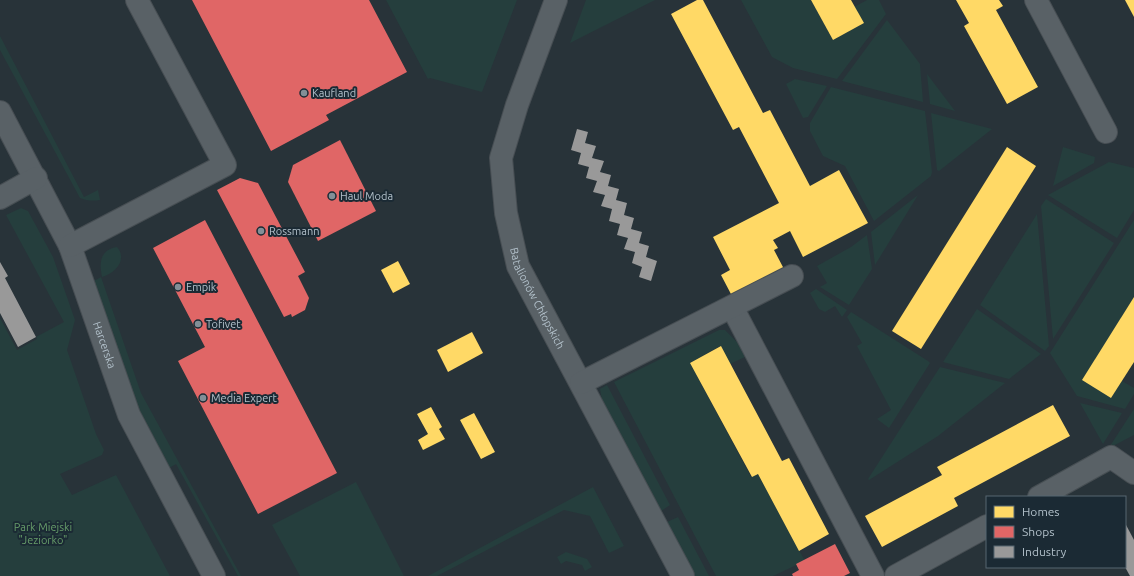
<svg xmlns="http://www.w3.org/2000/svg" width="1134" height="576" font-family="Ubuntu,sans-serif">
  <rect width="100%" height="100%" fill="#283339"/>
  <g fill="#253e3d">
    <polygon points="386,0 517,0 482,92 430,78 428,79"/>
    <polygon points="586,0 655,0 570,43"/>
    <polygon points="741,0 811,0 833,40 863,23 854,7 867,0 879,0 886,14 837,79 793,68 772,57"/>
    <polygon points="887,20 920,64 923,102 842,81"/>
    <path d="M0,36L84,197L98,190L100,200C93,201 87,201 80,198L0,50Z"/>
    <polygon points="927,74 955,111 930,104"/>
    <polygon points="795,79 827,86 808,117 803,118 786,84"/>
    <polygon points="831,87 925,111 932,172 931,176 874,221 845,166 823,156 810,131 810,123"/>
    <polygon points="931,113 992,129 939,171 937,170"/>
    <polygon points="1063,147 1095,157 1094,163 1053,186"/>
    <polygon points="1109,162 1134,168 1134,210 1117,238 1048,195"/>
    <polygon points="918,195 875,265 871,232"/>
    <polygon points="1046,199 1114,243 1053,339 1041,206"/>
    <polygon points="21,208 28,211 53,257 75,320 67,350 96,434 104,450 102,455 60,474 72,495 116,475 170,576 0,576 0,318 17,350 37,339 36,337 64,322 6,215"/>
    <polygon points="1037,214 1049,346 1045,351 980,305"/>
    <polygon points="1134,220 1134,297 1083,379 1111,398 1122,381 1134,388 1134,394 1125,409 1077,396 1050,353"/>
    <polygon points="867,235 872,269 849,305 820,287 827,283 817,266 851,247"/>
    <path d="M117,247C128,260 115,273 102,277C99,262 100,250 117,247Z"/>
    <polygon points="101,277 141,393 241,576 238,576 176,464 169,468 139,411 94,281"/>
    <polygon points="816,289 847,310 842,317 835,306 825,312 819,309 810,293"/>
    <polygon points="977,309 1041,354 1009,379 943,362"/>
    <polygon points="851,312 928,361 930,363 889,428 877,419 891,410 857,346 862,343 847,317"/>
    <polygon points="719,330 725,330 737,342 745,357 730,364 720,346 690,363 751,477 758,474 805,561 773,576 716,576 614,382"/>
    <polygon points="940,367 1005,383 938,436 869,480 868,479"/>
    <polygon points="607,385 670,505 661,511 602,400 600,389"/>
    <polygon points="1080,403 1122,413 1103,444"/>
    <polygon points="1134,409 1134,435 1111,447 1110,446"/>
    <polygon points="356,482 404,576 300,576 272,525"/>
    <polygon points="593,487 624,546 609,553 590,516 564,510 437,576 428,576"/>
    <polygon points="678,517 709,576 695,576 667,522"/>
    <polygon points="566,552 587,559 592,567 585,571 582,565 566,561 561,564 557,557"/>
  </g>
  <g fill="#ffd966">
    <polygon points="697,0 703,0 763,113 770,110 810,186 839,170 868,223 803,257 790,231 773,240 778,248 774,250 784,269 732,296 721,275 730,270 713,237 779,203 739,127 733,130 671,14"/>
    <polygon points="811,0 851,0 864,23 833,40"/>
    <polygon points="956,0 999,0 1003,6 996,10 1038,87 1007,104 964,26 969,23"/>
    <polygon points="1125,0 1134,0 1134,17"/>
    <polygon points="1007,147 1036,166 921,349 892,331"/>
    <polygon points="398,261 410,284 393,293 381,270"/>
    <polygon points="1134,297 1134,362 1111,398 1082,380"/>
    <polygon points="472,332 483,353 448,372 437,350"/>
    <polygon points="721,346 782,461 789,458 829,534 799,551 758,474 752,477 690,363"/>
    <polygon points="1053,405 1070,436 954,498 958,506 882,547 865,516 942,475 937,467"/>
    <polygon points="431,407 442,427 439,429 445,439 423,450 418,440 428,434 417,414"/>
    <polygon points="474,413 495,452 481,459 460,420"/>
  </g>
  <g fill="#e06666">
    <polygon points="192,0 369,0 407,72 326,115 329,120 271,151"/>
    <polygon points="340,140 376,211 318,241 288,182 293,165"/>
    <polygon points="240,178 258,183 305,272 298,276 309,298 305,310 292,317 291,314 284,317 217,190"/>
    <polygon points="205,220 337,473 258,514 178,361 205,347 153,248"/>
    <polygon points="835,544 850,573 844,576 793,576 792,574 799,570 796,564"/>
  </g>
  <g fill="#999">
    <polygon points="577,129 588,132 585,143 596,146 592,158 604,161 600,172 611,175 608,186 619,189 616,200 627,203 624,215 634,218 631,229 642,232 639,243 649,246 646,257 657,261 651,281 639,277 642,267 632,263 635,252 624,249 628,238 617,235 620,224 609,221 612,209 601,206 605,195 593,192 597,181 586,178 589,167 578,164 581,153 571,150"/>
    <polygon points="0,262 8,276 5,278 36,337 18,347 0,313"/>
    <polygon points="1125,523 1134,540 1134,576 1130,576 1125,567"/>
  </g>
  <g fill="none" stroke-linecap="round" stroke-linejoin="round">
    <g stroke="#474e53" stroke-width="24">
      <g id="minor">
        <path id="s1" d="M556,0L517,105L501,158L506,213L518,266L683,576"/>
        <polyline points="1036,0 1106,132"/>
        <path id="s2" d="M0,112L70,246L129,415L214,576"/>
        <polyline points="0,198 36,178"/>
        <polyline points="70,246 225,165 137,0"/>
        <polyline points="732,307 873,576"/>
        <polyline points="581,383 792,276"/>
        <polyline points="1039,497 1111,457 1134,473"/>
        <polyline points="896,576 987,526"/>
      </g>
    </g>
    <use href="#minor" stroke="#596166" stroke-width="22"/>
  </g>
  <g fill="#828f97" stroke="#1b2a34" stroke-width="1.5">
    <circle cx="304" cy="93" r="4"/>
    <circle cx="332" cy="196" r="4"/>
    <circle cx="261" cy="231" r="4"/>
    <circle cx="178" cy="287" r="4"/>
    <circle cx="198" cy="324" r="4"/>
    <circle cx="203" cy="398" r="4"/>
  </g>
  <g text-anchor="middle" stroke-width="4" stroke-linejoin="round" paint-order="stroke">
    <g font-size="11" fill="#b2c0ca" stroke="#1b2a34" text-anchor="start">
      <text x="312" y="97">Kaufland</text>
      <text x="340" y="200">Haul Moda</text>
      <text x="269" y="235">Rossmann</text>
      <text x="186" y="291">Empik</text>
      <text x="206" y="328">Tofivet</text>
      <text x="211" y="402">Media Expert</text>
    </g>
    <g font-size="11" fill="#b2c0ca" stroke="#1b2a34">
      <text dy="4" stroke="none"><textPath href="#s1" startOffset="314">Batalionów Chłopskich</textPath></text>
      <text dy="4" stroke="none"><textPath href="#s2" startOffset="256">Harcerska</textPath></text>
    </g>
    <g font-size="11" fill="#679d6a" stroke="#1b2a34">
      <text x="43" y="531">Park Miejski<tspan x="43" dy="13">"Jeziorko"</tspan></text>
    </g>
  </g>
  <rect x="986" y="496" width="140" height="72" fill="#1b2a34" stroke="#576670"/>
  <rect x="994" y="506" width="20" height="12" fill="#ffd966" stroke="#576670"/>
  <text x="1022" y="516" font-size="12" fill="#b2c0ca">Homes</text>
  <rect x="994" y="526" width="20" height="12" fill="#e06666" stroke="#576670"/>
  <text x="1022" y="536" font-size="12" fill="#b2c0ca">Shops</text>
  <rect x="994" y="546" width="20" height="12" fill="#999999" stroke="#576670"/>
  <text x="1022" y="556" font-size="12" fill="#b2c0ca">Industry</text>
</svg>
